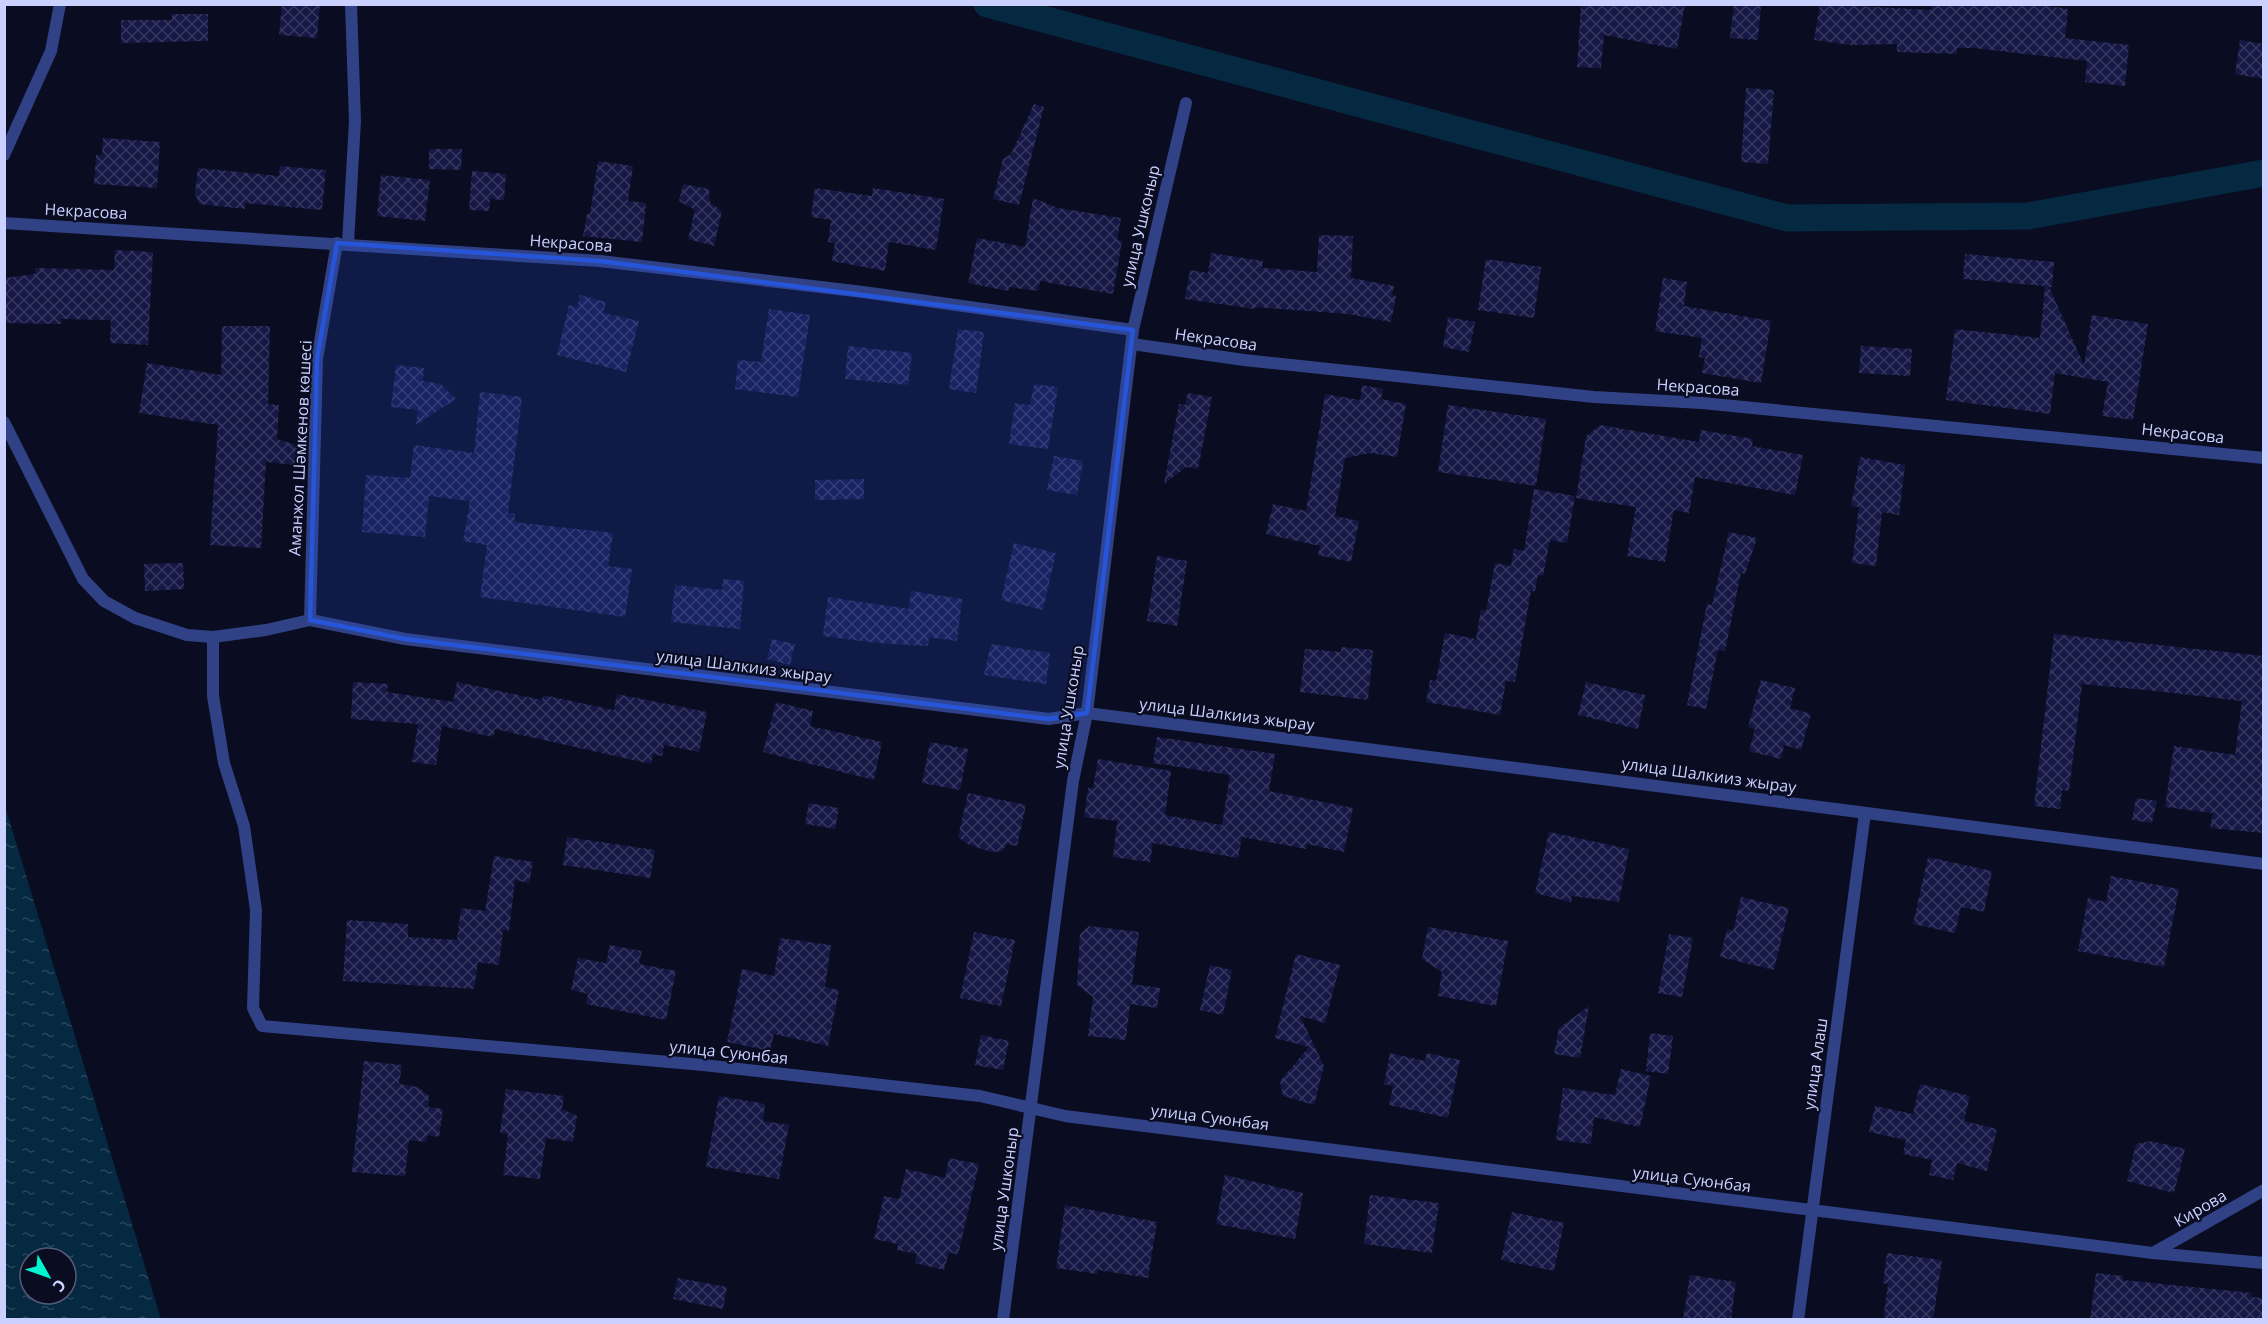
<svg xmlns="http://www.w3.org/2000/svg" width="2268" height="1324" font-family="'Open Sans',sans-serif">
  <defs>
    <pattern id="water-ripples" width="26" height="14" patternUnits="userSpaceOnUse" patternTransform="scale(1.5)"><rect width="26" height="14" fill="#042940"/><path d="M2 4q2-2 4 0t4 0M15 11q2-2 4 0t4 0" fill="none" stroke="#27475d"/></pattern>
    <pattern id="building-cross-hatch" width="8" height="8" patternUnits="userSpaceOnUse" patternTransform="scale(1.5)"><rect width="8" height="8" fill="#151744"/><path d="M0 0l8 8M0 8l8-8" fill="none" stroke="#363860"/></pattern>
  </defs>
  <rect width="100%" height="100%" fill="#0a0c21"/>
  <path fill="url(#water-ripples)" fill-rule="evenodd" d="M4,803L161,1319H5ZM30,1258H66V1294H30Z"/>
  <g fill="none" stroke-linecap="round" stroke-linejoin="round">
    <polyline stroke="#042940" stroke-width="27" points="987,4 1787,218 2028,216 2264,173"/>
  </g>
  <g fill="url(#building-cross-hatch)">
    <polygon points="282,4 320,4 317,38 279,35"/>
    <polygon points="1581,4 1685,4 1677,49 1604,35 1601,68 1577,67"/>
    <polygon points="1734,4 1761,5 1758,40 1730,38"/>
    <polygon points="1820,4 1931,10 1931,4 2033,4 2068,9 2065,38 2129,45 2125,86 2085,82 2087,61 1974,48 1957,48 1957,54 1897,52 1897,44 1851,45 1814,40"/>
    <polygon points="172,14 208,14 208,41 121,43 121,20 172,20"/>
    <polygon points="2240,40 2264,44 2264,79 2235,74"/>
    <polygon points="1746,88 1774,90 1768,164 1741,162"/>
    <polygon points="1034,104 1044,107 1019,205 993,199 1003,159 1011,154"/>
    <polygon points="103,138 160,142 157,188 94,184 96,155 102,155"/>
    <polygon points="429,149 462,149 461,170 429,169"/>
    <polygon points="598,161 633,166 628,201 646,203 642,242 583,236 587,214 590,214"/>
    <polygon points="280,166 326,170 322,210 245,203 245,209 199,204 195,193 198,168 279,176"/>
    <polygon points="472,171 506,174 504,200 490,199 489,211 469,210"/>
    <polygon points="381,175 430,180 425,221 377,216"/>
    <polygon points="683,184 709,189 710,202 722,211 714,246 688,239 695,210 679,201"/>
    <polygon points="815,188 872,196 873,188 944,199 936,250 889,242 885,271 832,261 835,243 828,242 831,220 811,217"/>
    <polygon points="1033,198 1058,208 1121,218 1117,240 1122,241 1113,294 1040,281 1038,291 1009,287 1008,291 968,283 977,238 1025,247"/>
    <polygon points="1319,235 1353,236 1351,278 1394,286 1392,295 1396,296 1391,322 1348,314 1255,307 1255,309 1185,299 1190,270 1208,273 1211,253 1263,261 1262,268 1317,272"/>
    <polygon points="115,250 153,252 148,345 110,343 111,320 61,319 61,324 4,323 4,278 35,274 35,268 114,270"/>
    <polygon points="1965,254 2054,262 2052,287 2049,287 2084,365 2092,315 2148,324 2133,420 2102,416 2108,382 2055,373 2050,414 1946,400 1955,329 2040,338 2045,286 1963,279"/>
    <polygon points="1486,259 1541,267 1534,318 1478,310"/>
    <polygon points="1663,278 1687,282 1684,306 1771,321 1761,383 1702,373 1705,358 1699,357 1702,338 1655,331"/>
    <polygon points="580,295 606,302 603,313 639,321 626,372 557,355 569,305 577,307"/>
    <polygon points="769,309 810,315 798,397 735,389 738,360 761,362"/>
    <polygon points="1448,317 1475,322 1469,352 1443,347"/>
    <polygon points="222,326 270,326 268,404 279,405 277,439 296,445 301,451 300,462 295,465 266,462 261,548 210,545 218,425 139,413 147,363 221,375"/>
    <polygon points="958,329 984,332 976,393 949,389"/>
    <polygon points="848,346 912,353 908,385 845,379"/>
    <polygon points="1861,346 1912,349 1910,376 1859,373"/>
    <polygon points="396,365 424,368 423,381 441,384 456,399 416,425 418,410 391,407"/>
    <polygon points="1034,384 1058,387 1048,449 1009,444 1015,403 1030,405"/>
    <polygon points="1362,385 1383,389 1381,399 1406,404 1397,457 1371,453 1345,458 1335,516 1359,521 1351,562 1318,555 1320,546 1266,534 1273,504 1306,511 1325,394 1360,400"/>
    <polygon points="480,392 522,397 508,513 515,514 514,522 613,533 608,566 632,569 625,617 480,597 487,545 463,541 470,501 429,496 425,537 362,532 366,475 410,478 414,445 474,453"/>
    <polygon points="1188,393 1212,397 1198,469 1186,467 1164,484 1179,404 1185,405"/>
    <polygon points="1448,405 1546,419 1536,486 1438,472"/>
    <polygon points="1600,425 1699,442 1701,430 1753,439 1752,446 1803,455 1795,495 1695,477 1689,513 1674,510 1665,562 1627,556 1636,507 1576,498 1586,436"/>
    <polygon points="1054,456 1083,461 1077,495 1047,490"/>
    <polygon points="1860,457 1905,465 1899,515 1882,512 1876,566 1852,563 1859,507 1851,506"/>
    <polygon points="864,479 864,499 815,500 815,480"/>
    <polygon points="1534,489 1575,496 1567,543 1550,540 1543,576 1538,575 1535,591 1531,591 1515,682 1506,681 1500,715 1426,702 1430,680 1436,681 1445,633 1476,639 1481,610 1486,611 1495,563 1511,566 1514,549 1524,551"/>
    <polygon points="1729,532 1757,538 1745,574 1741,573 1725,651 1718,650 1706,709 1687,705 1707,604 1712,605"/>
    <polygon points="1014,543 1056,553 1043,610 1001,600"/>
    <polygon points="1157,556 1187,561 1177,626 1147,621"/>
    <polygon points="183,563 184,589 145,591 144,564"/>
    <polygon points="723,579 744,581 740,629 671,622 675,585 722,590"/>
    <polygon points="911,591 962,599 957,641 929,637 928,646 876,643 823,636 828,597 909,609"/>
    <polygon points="2054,634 2264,656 2264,833 2210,828 2213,813 2165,807 2174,746 2235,755 2242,701 2156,691 2082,684 2069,791 2062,790 2060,809 2034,806"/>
    <polygon points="772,639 795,644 790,665 767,659"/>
    <polygon points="991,644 1050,653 1046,684 984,675"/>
    <polygon points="1341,647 1373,650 1368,700 1300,692 1305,649 1341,652"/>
    <polygon points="1761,680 1795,688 1790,708 1811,714 1801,750 1784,745 1781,759 1749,751 1755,729 1748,727"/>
    <polygon points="353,682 388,684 387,692 453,702 457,682 542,700 543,695 614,710 617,694 707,712 699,752 664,745 662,756 653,754 651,764 495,729 493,737 442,726 436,765 412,762 418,724 351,719"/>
    <polygon points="1586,682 1645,695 1638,729 1578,715"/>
    <polygon points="776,702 813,711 810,726 882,742 874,780 763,752"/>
    <polygon points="1157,737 1275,754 1269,791 1353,808 1344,852 1307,844 1306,849 1242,837 1238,858 1153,843 1150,862 1113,857 1117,821 1084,817 1088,788 1093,788 1098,759 1171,771 1165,815 1222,825 1230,775 1153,763"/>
    <polygon points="930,742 968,749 960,790 922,783"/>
    <polygon points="968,793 1026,805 1017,846 1007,844 1002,851 991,852 967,844 958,837"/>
    <polygon points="2136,798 2157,801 2152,823 2132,820"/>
    <polygon points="809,803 839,808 835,829 805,824"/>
    <polygon points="1549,832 1629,849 1619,902 1572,896 1571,902 1535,893"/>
    <polygon points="567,837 655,850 650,878 563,865"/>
    <polygon points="494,856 533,862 529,883 515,880 509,931 503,930 499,965 478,962 474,989 343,981 347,920 408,924 408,937 457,940 461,908 485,911"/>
    <polygon points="1928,857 1992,871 1984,912 1961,907 1955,933 1913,924"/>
    <polygon points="2111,876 2179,889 2164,967 2078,951 2088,898 2106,902"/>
    <polygon points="1741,897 1789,908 1774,970 1720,957 1727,929 1733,931"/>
    <polygon points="1089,926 1139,932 1132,984 1160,988 1157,1008 1130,1004 1126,1040 1088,1036 1093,997 1077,985 1080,934"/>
    <polygon points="1428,927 1508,941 1496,1006 1438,996 1442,972 1422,959"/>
    <polygon points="974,932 1015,940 1001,1006 960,998"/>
    <polygon points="1669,934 1693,938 1682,997 1658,993"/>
    <polygon points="780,938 831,945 825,987 839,990 828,1046 774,1034 770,1051 727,1042 742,969 774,976"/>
    <polygon points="610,945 642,951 639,964 676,971 666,1020 586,1004 588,994 571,990 578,958 606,963"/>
    <polygon points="1296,954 1340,965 1325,1023 1300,1016 1324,1066 1314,1105 1283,1096 1280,1081 1309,1047 1275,1038"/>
    <polygon points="1210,965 1232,970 1223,1015 1200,1010"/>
    <polygon points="1589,1006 1580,1058 1554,1054 1559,1028"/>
    <polygon points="1650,1033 1673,1036 1668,1074 1646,1071"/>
    <polygon points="981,1035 1009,1041 1003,1070 975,1065"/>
    <polygon points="1390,1053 1425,1061 1427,1053 1460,1060 1448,1118 1389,1105 1393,1086 1384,1084"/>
    <polygon points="364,1061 402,1065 399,1084 418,1087 429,1096 428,1107 443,1109 439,1137 427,1135 426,1142 409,1140 405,1176 352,1172"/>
    <polygon points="1621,1069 1651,1076 1640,1127 1594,1117 1591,1144 1556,1140 1563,1088 1615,1095"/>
    <polygon points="1920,1084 1970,1096 1964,1121 1997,1129 1987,1171 1957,1163 1953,1180 1929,1175 1932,1160 1903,1154 1906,1140 1869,1132 1875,1106 1913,1114"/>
    <polygon points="506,1089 564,1096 562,1109 577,1116 573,1142 546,1138 540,1179 503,1175 508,1134 500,1133"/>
    <polygon points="719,1096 765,1104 763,1121 789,1125 779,1179 706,1167"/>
    <polygon points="2151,1141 2185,1149 2174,1193 2127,1181 2136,1144"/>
    <polygon points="949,1158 979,1164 958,1255 949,1252 944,1270 915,1263 917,1254 897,1250 898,1244 874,1239 884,1196 899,1199 906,1169 945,1178"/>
    <polygon points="1225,1175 1303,1193 1295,1239 1216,1224"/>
    <polygon points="1370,1195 1439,1203 1432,1253 1364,1244"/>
    <polygon points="1065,1205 1157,1222 1148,1278 1098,1270 1097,1274 1056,1268"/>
    <polygon points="1512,1212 1564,1223 1554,1271 1501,1260"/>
    <polygon points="1887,1253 1942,1260 1933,1320 1883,1320 1888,1284 1883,1283"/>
    <polygon points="2096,1273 2123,1276 2123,1280 2252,1293 2251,1297 2264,1298 2264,1320 2090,1320"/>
    <polygon points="1690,1275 1736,1282 1731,1320 1683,1320"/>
    <polygon points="678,1278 727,1287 723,1309 673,1299"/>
  </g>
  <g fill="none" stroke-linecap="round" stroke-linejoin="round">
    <g stroke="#304285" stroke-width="12">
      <polyline points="4,155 51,51 60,4"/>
      <polyline points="4,223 600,261 863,292 1133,330"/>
      <polyline points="348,243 355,121 351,4"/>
      <polyline points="1132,344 1244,360 1594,397 1702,403 2264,458"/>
      <polyline points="4,422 83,579 104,601 135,618 187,635 213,637 266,630 310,620 405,639 1049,719 1087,713 2264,864"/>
      <polyline points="310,620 317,359 337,243"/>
      <polyline points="213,637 213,696 224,763 244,826 256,910 253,1008 262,1026 703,1065 980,1096 1065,1116 2153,1253 2264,1263"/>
      <polyline points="2153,1253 2264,1190"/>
      <polyline points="1003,1320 1073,781 1087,713 1133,330 1186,103"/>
      <polyline points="1798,1320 1865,813"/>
    </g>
  </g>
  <path fill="#2655da" fill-opacity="0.2" stroke="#2655da" stroke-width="4.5" stroke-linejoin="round" d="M337,243L600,261L1133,330L1087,713L1049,719L405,639L310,620L317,359Z"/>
  <g text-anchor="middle" stroke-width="4.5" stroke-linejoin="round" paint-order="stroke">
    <g font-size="16" fill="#cad1ff" stroke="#0a0c21">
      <text transform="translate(86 211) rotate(3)" y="6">Некрасова</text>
      <text transform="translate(1140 226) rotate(-77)" y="6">улица Ушконыр</text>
      <text transform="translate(571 243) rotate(4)" y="6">Некрасова</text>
      <text transform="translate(1216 339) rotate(8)" y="6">Некрасова</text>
      <text transform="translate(1698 387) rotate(4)" y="6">Некрасова</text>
      <text transform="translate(2183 433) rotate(6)" y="6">Некрасова</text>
      <text transform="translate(300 448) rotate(-87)" y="6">Аманжол Шәмкенов көшесі</text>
      <text transform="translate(744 666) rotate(7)" y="6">улица Шалкииз жырау</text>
      <text transform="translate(1068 707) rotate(-81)" y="6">улица Ушконыр</text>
      <text transform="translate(1227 714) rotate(7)" y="6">улица Шалкииз жырау</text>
      <text transform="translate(1709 775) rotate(8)" y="6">улица Шалкииз жырау</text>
      <text transform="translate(729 1052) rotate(6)" y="6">улица Суюнбая</text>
      <text transform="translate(1815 1064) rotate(-82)" y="6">улица Алаш</text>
      <text transform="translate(1210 1117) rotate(7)" y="6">улица Суюнбая</text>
      <text transform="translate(1692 1179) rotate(7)" y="6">улица Суюнбая</text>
      <text transform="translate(1004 1189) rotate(-82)" y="6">улица Ушконыр</text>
      <text transform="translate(2200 1208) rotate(-30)" y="6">Кирова</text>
    </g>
  </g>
  <rect width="2268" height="1324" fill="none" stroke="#cad1ff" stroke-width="12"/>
  <g transform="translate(48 1276) rotate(130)"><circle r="28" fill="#0a0c21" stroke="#575b7a" stroke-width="1.5"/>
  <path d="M0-4.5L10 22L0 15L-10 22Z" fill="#00f5d0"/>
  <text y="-9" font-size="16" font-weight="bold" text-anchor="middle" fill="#cad1ff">С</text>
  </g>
</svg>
